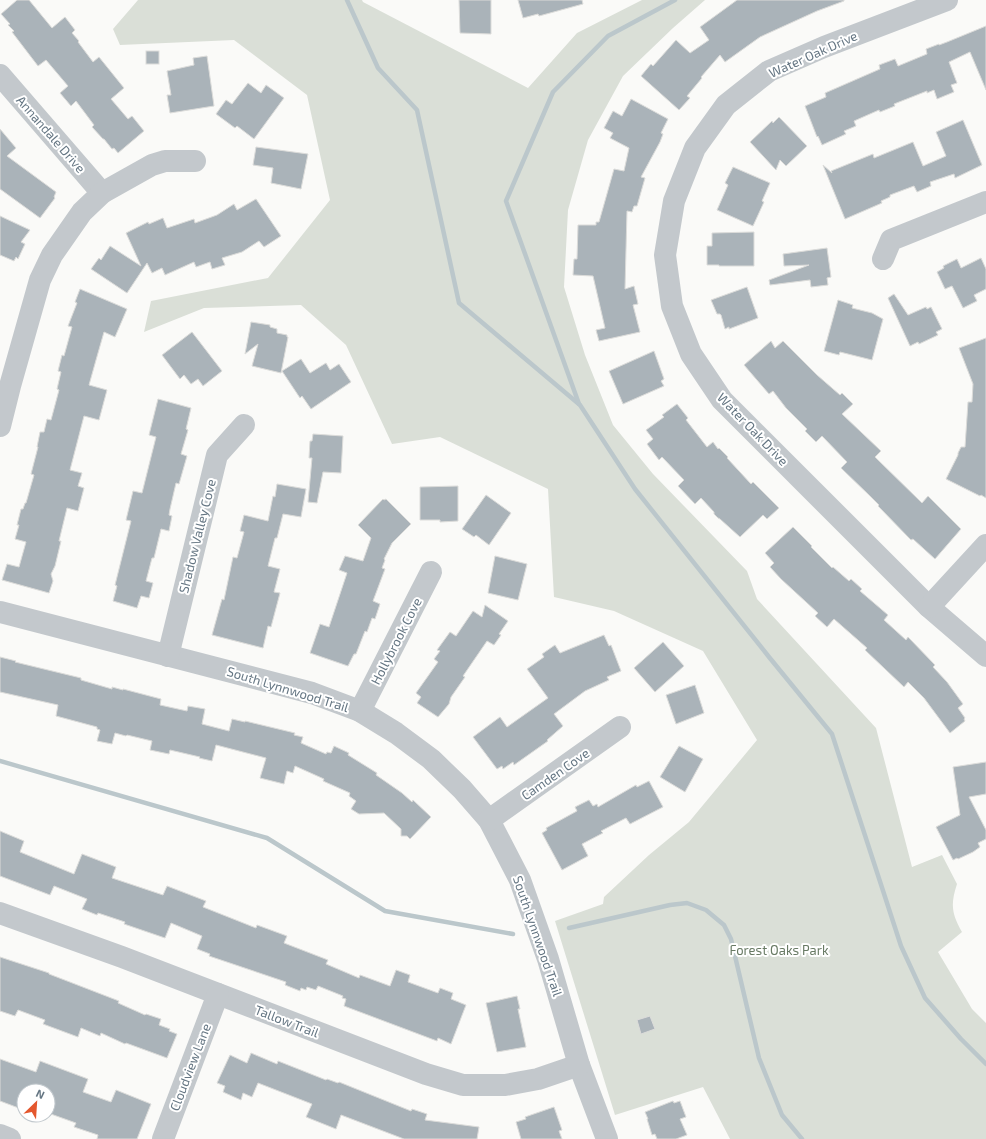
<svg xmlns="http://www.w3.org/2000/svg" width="986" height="1139" font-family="'Exo 2',sans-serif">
  <rect width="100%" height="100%" fill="#fafaf8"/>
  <path fill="#dadfd7" d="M138,0H362L363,2L528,88L577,33L642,0H705L673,28L623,76L588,140L568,210L564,287L585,355L613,425L653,474L747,571L757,599L876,728L912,867L942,855L957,884C950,905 952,914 962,932L938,952L972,1009L986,1023V1139H730L703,1087L615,1115L555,921L603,904L604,897L649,855L689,822L757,740L703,651L614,611L554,597L548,489L440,437L392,444L346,345L301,305L204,308L144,332L151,301L268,278L330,200L307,95L234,40L120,45L113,29Z"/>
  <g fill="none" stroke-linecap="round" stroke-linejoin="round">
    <g stroke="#bbc7cb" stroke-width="4.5">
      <polyline points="347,0 378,68 417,110 459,303 580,405 635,489 769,657 832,734 901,946 925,998 961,1039 986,1064"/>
      <polyline points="579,404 506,201 553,92 608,36 675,0"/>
      <polyline points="0,761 267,838 385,911 513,934"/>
      <polyline points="569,928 670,905 687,903 706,910 724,925 731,939 759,1058 782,1115 802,1139"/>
    </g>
  </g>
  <g fill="#aab3b9" stroke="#dcdcda">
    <polygon points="17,0 29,0 52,28 65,17 75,30 72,33 79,41 78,42 93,62 99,57 124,88 111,99 128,119 132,116 144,131 118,153 114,148 112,149 104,139 103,139 92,127 94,125 76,101 71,106 60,93 68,86 46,60 38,66 12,32 14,31 8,25 10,24 1,14"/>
    <polygon points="459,0 491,0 491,34 460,33"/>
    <polygon points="518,0 582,0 583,4 539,16 538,14 523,18"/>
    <polygon points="737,0 844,0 844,1 817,11 760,37 725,62 720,55 701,77 702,78 687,96 690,98 679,110 641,76 651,64 653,66 676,40 690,53 709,40 700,27"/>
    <polygon points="986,26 986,90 970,52 949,62 957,83 951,85 954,92 937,99 934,90 927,93 927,91 894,104 895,106 880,112 879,110 854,121 856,126 844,131 846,134 822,145 818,136 817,137 805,106 826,97 825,93 880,69 879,65 895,59 898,66 927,54 926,49 939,44 939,45 947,42"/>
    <rect x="146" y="51" width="13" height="13"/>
    <polygon points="207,56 214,106 170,113 167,95 171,95 167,71 194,65 193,58"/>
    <polygon points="248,83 261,93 266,85 284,98 254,139 237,126 235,128 216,114 226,100 232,104"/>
    <polygon points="631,99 668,119 661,133 663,134 660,142 641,177 645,178 637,206 634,206 632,212 627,211 625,289 634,286 638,304 633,305 640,332 599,341 596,330 605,328 593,276 573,275 574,259 577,259 578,225 596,225 596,222 599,222 614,169 624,171 629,148 610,138 613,133 604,128 613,111 622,116"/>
    <polygon points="779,117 807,146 786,166 780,160 776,170 750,142 772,121 773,123"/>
    <polygon points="963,120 982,165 955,178 954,174 930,182 931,186 917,192 914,186 890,195 890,197 881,201 882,203 845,219 823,165 832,173 831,171 873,154 874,158 913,142 923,166 946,156 936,132"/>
    <polygon points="0,129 16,148 7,156 56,192 54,197 55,198 40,218 0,189"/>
    <polygon points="256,147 308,154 301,189 271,183 273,168 253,165"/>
    <polygon points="733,167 770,183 762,201 764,202 753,226 717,210 728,185 725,183"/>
    <polygon points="256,199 281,236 264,247 259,241 242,252 222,258 225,265 212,269 210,262 196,267 194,262 165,275 162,268 152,273 147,263 127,293 91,269 99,258 101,260 110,246 141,266 126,233 148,222 149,224 163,218 167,228 194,219 195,223 217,215 234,204 237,210"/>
    <polygon points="0,216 30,230 21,242 25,244 18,259 16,257 14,261 0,255"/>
    <polygon points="754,232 754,266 719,266 719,265 707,265 707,246 712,246 712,233"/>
    <polygon points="827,248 831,277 827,278 828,285 811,287 810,280 770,285 769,280 809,265 784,266 783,254"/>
    <polygon points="981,258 986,269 986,289 974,295 977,301 963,308 952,286 945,289 937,272 944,268 943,266 957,259 961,268"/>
    <polygon points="747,287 758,318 729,329 729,327 725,329 721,315 720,314 717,314 711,300"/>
    <polygon points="80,289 127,309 115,337 104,332 96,360 89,385 107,390 99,420 84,416 70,470 82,473 78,486 84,488 78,511 67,508 59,541 61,541 55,566 51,574 53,581 49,593 2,580 7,564 19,567 26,542 15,539 19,525 17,525 21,509 23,509 25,503 26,503 34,475 31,474 38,447 37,447 40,432 44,432 47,419 51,420 59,390 57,389 61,372 58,371 62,355 64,356 72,327 68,326 77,303 75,302"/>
    <polygon points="894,294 908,315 926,307 927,309 931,307 942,329 936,332 938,335 919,344 918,342 910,346 888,298"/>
    <polygon points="838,300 853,305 852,308 872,313 883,319 872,360 840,352 839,355 824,351"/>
    <polygon points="251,322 270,325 270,327 277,329 277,333 287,335 287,337 288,337 281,373 252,366 258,344 245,354"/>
    <polygon points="192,332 222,371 203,386 198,379 191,384 184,375 180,379 162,355"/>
    <polygon points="986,338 986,498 981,495 980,496 946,479 958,455 958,453 961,447 965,447 968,402 972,402 973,384 959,348"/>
    <polygon points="771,341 775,348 783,341 817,375 840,395 842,393 853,404 842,414 881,451 875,457 922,503 928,496 961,529 935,559 913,539 911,540 878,506 879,505 870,496 841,468 847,462 822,436 816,442 805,431 807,429 786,408 773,391 769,394 744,365"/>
    <polygon points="654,351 664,379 661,381 664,386 623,404 609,371"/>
    <polygon points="301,359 310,373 326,363 330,370 339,364 351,382 311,409 302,396 300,398 282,371"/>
    <polygon points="158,399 191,408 186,429 188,430 181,454 187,456 179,484 176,483 170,509 169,515 172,516 169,531 161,529 154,558 152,558 146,581 153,583 149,598 141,596 137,608 113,601 117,586 115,585 131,521 126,520 133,491 142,493 156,437 149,435"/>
    <polygon points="677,404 688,418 686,420 707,447 713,442 718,449 719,448 728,457 727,458 751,484 753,482 779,508 767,519 763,515 740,537 720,519 718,518 714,514 714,512 701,498 695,504 678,486 684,480 662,457 659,460 647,444 653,439 646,430 664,417 662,415"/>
    <polygon points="313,434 343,436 341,473 323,472 317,503 308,502 312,458 309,458 310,441 312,441"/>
    <polygon points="277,484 306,489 301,517 283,514 277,538 275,538 268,566 280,569 274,592 280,593 271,627 268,626 263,648 212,635 222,599 224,600 233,557 237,558 244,532 240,531 244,515 268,521 273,496 275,497"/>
    <polygon points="458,486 458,521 440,522 440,520 420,520 420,487"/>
    <polygon points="486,495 511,513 489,545 476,535 474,537 462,529"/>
    <polygon points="383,499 384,500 386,499 411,524 392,543 384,559 385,560 382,568 385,569 373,601 380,604 375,619 372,618 367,632 365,631 356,654 354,654 348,666 310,653 320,624 329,627 347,573 339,570 345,556 363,561 371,538 358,525"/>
    <polygon points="793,527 812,546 811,547 832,568 833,567 849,581 851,579 862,589 860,591 888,615 884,620 906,640 908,637 935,665 933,667 947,682 963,704 958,708 965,718 964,719 965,721 950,733 924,698 908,682 904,687 865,650 867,648 834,619 827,627 815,616 818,613 781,579 770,567 774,563 765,553"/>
    <polygon points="495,556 527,564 518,600 488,593"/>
    <polygon points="485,605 508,621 499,634 501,635 494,645 487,641 463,676 465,677 451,697 449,704 438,717 417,703 421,697 416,693 438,662 434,659 440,651 437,650 450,632 456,636 473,611 482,617"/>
    <polygon points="604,635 609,646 611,645 621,671 607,677 609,680 585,691 554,714 563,726 547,740 548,741 514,765 513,762 503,769 502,766 497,769 473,737 500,717 507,727 548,698 527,669 544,657 542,654 555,645 560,653"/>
    <polygon points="663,642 684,666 655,692 634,668"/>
    <polygon points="0,657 16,661 15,662 81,678 81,680 112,689 112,687 123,690 123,689 161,699 160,705 187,711 188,706 205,709 202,724 229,731 232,719 245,722 245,721 295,733 294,735 303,737 301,743 326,754 327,752 331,753 334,746 349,753 348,755 377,773 376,775 402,793 412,802 413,800 431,817 410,839 407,836 401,836 401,829 384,813 359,814 351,809 356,801 349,796 350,793 323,781 324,779 295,766 293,773 287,771 284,784 260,778 266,758 216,745 212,761 199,758 200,757 170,750 169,754 150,750 152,741 127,735 126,736 115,733 112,744 97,741 100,730 97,729 97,727 56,716 58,705 0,692"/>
    <polygon points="695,685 704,713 676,724 666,695"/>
    <polygon points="679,746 703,759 685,792 660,777"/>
    <polygon points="986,762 986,794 969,797 986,830 986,839 978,843 980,847 973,852 958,859 957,858 953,860 936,827 960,815 953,767"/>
    <polygon points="649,781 663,807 630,824 626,818 601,831 603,833 582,844 588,856 562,870 542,833 547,830 546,828 577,811 575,807 589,800 593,806 597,804 598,807 636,785 637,787"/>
    <polygon points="0,831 24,841 20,852 74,874 82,854 116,867 112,878 163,895 167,886 206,901 203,907 256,928 257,925 287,936 284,943 328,960 326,964 359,978 360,975 390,986 396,970 410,975 408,982 438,993 440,988 453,993 451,999 466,1005 451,1044 438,1038 437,1041 344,1006 346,999 342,998 343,996 318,986 316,990 307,987 306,990 301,988 300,991 285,985 286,982 209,956 210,954 197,949 202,936 171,923 165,938 124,924 125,922 98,913 97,915 82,909 87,899 54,886 50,895 0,876"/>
    <polygon points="0,957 49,973 49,974 119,1001 118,1003 145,1015 146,1014 161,1019 159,1025 170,1029 169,1031 177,1034 167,1058 126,1043 125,1044 101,1033 100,1036 81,1028 78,1037 43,1024 45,1020 18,1010 15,1016 0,1011"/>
    <polygon points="517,996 520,1009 518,1009 526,1047 497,1052 486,1003"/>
    <polygon points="650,1016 655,1029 641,1034 637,1020"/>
    <polygon points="251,1053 277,1064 278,1061 326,1080 327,1079 338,1083 339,1082 411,1111 412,1109 427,1114 425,1120 479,1127 477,1139 404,1139 341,1115 336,1129 306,1117 312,1104 258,1083 252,1097 243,1093 241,1100 223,1092 225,1086 217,1083 230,1055 247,1063"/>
    <polygon points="0,1059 36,1072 40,1061 88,1079 83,1092 111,1102 116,1090 151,1104 137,1139 97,1139 98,1135 74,1127 76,1123 48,1113 48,1091 24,1091 24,1110 0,1101"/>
    <polygon points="673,1101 674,1103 680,1101 686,1117 680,1119 687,1135 676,1139 657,1139 655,1134 652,1135 647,1119 648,1119 645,1112"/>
    <polygon points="554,1107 562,1130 559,1131 562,1139 521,1139 516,1122 526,1119 525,1117"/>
  </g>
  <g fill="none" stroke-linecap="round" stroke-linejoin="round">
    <g stroke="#c3c8cc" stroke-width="22">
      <polyline points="947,0 824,47 769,71 726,105 695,148 674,201 665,255 672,306 691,354 722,400 929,607 986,656"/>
      <polyline points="0,75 102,193"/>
      <polyline points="883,259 891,240 986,202"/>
      <polyline points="0,426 10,386 40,280 52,255 82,212 102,193 152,165 165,161 195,161"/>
      <polyline points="929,607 986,545"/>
      <polyline points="0,612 312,693 360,711 396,733 431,759 462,789 489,820 520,880 548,959 579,1065 607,1139"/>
      <polyline points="168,656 217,455 244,425"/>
      <polyline points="360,711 431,572"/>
      <polyline points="489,820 620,727"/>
      <polyline points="0,913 122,957 426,1074 463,1085 505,1085 538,1079 579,1065"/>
      <polyline points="0,1135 10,1139"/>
      <polyline points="163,1139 218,994"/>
    </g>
  </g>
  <g text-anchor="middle" stroke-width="4" stroke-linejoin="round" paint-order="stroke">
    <g font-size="13" fill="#657683" stroke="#fff">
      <text transform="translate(813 54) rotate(-24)" y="5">Water Oak Drive</text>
      <text transform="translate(51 134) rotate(49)" y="5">Annandale Drive</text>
      <text transform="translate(753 429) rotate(46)" y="5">Water Oak Drive</text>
      <text transform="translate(197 536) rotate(-76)" y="5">Shadow Valley Cove</text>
      <text transform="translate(396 641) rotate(-63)" y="5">Hollybrook Cove</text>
      <text transform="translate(288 689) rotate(17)" y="5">South Lynnwood Trail</text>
      <text transform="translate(555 774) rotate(-35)" y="5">Camden Cove</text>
      <text transform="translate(538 936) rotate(71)" y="5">South Lynnwood Trail</text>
      <text transform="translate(287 1021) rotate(21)" y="5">Tallow Trail</text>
      <text transform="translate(190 1067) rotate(-69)" y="5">Cloudview Lane</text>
    </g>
    <g font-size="13" fill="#687a64" stroke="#fff">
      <text x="779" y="955">Forest Oaks Park</text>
    </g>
  </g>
  <g transform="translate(36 1103) rotate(25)"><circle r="19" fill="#ffffff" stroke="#c1c8cd"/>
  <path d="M0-3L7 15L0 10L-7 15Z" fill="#e4572e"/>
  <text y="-6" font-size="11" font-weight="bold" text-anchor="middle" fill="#657683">N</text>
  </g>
</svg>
